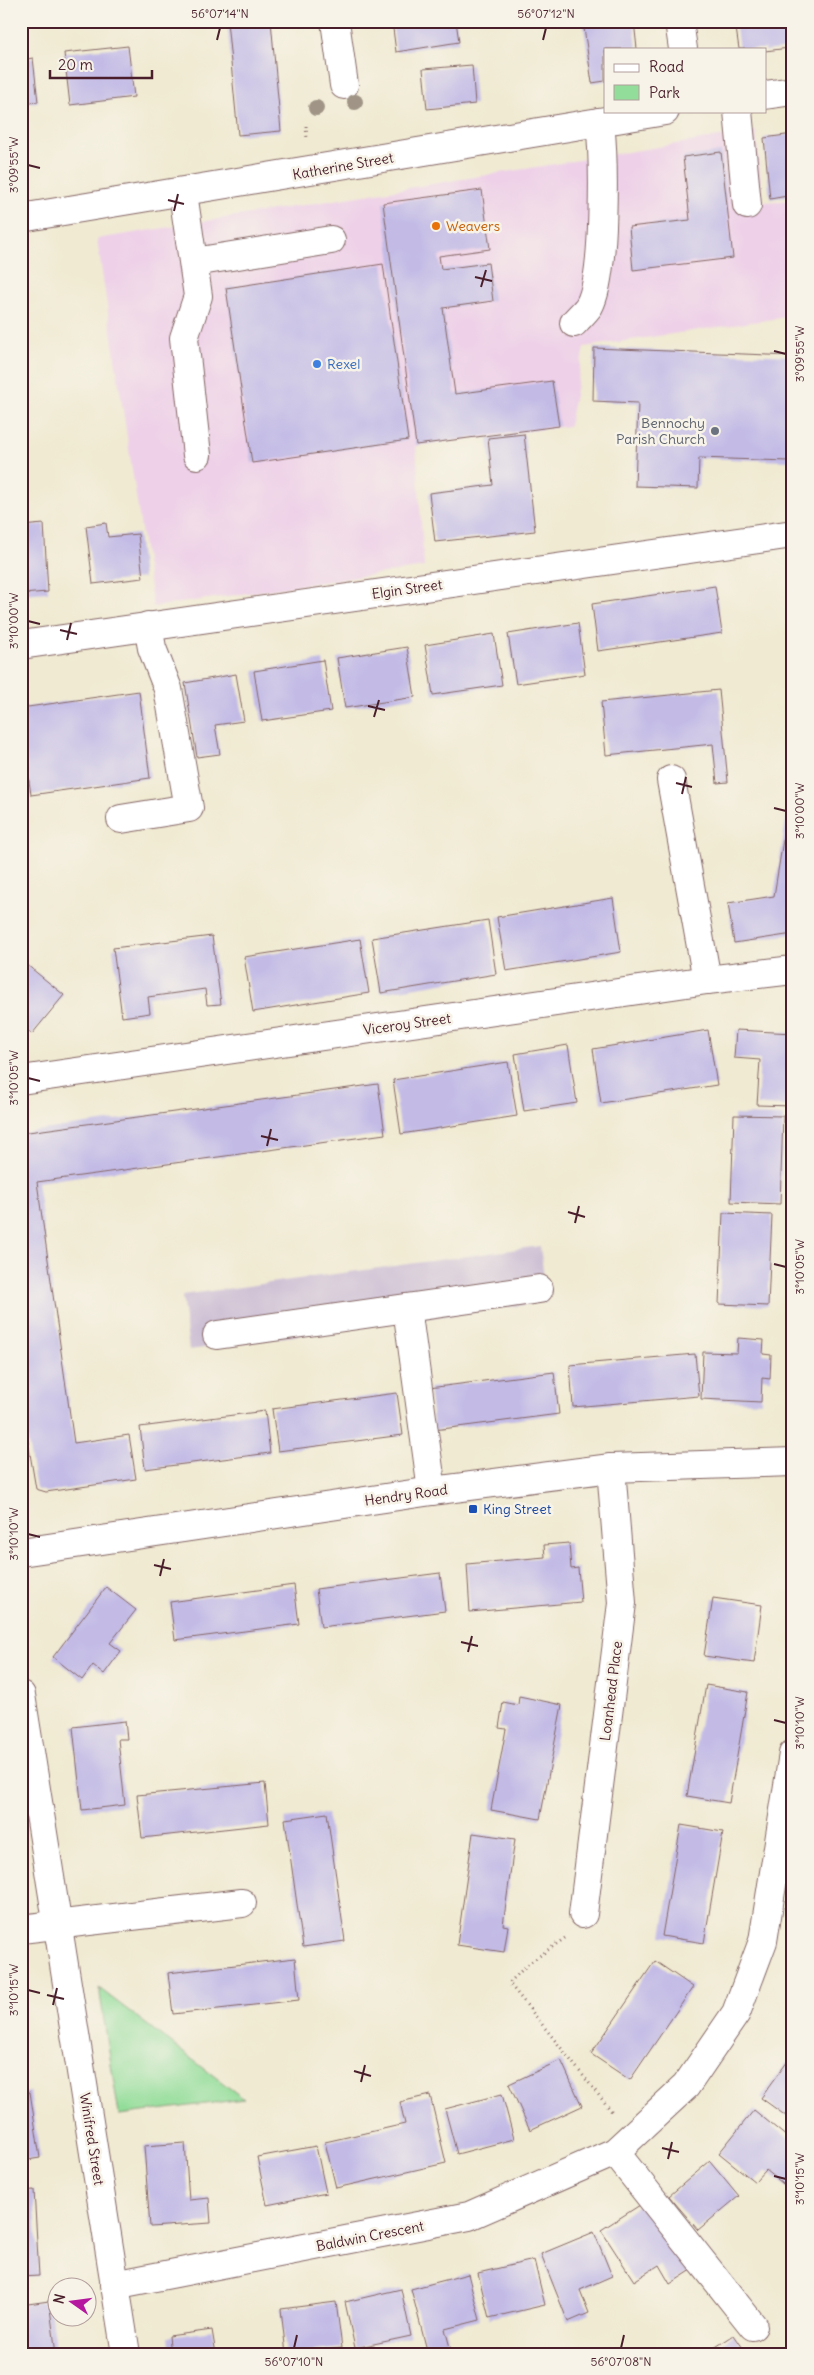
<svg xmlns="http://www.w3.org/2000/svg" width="814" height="2375" font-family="Delius,sans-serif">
  <rect width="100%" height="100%" fill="#f7f3e8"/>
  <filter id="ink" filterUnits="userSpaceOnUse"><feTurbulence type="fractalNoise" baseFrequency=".02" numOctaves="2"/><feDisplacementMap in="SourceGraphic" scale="10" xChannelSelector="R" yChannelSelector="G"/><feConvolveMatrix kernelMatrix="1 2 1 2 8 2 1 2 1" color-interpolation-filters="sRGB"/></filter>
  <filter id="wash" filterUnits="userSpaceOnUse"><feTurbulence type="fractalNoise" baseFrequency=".0096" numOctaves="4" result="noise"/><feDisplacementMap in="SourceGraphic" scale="20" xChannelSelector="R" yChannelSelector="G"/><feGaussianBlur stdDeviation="1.12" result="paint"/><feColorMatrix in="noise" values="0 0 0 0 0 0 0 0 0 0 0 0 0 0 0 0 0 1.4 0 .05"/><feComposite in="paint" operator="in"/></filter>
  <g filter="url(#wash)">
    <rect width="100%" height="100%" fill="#f0ead2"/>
    <polygon fill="#eed0e8" points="756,131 763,202 793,200 793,316 584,347 569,426 416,446 424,567 153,607 97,239"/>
    <polygon fill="#ccbed4" points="540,1246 547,1302 189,1350 182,1295"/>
    <polygon fill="#92dd99" stroke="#6e7e62" points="99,1988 244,2099 119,2115"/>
    <g id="blocks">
      <g fill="#c3bbe6">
        <polygon points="227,21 271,21 281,131 238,135"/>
        <polygon points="392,21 456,21 459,42 396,52"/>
        <polygon points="583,21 634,21 637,49 605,49 605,81 592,83"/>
        <polygon points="735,21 785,21 789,48 765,51 765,49 739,49"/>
        <polygon points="128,46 134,97 70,105 64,53"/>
        <polygon points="33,58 38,102 21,104 21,60"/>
        <polygon points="472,65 475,104 427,109 423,69"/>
        <polygon points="793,134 793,195 770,199 764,138"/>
        <polygon points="721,152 733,258 633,270 629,227 690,220 683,157"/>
        <polygon points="482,190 490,249 439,256 441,269 488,263 493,301 443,308 455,394 552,381 559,426 416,445 383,203"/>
        <polygon points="383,264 408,440 252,463 226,288"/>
        <polygon points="594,348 793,356 793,459 788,461 699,458 698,488 635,486 638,403 593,401"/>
        <polygon points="524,434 535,531 435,542 429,493 493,485 488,438"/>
        <polygon points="106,523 108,537 138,534 143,578 93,584 86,526"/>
        <polygon points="44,524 48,592 21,594 21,526"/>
        <polygon points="715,586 722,633 598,651 592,604"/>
        <polygon points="578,623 585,674 516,684 508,634"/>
        <polygon points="494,634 502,685 433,695 425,645"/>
        <polygon points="407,647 415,697 345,708 337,658"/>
        <polygon points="323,660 331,711 262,721 254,671"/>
        <polygon points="236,674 244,721 215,725 220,754 197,757 185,683"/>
        <polygon points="719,690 728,782 717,783 713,744 606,755 601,702"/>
        <polygon points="139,691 150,778 31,795 21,724 21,708"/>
        <polygon points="792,784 793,934 734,943 728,903 774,896"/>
        <polygon points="613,898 621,952 506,971 497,917"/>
        <polygon points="488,920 496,974 381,993 372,938"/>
        <polygon points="212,936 221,1004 207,1005 205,989 148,997 150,1013 122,1017 113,948"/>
        <polygon points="360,939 369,993 253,1012 244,957"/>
        <polygon points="21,960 64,995 32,1034 21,1025"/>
        <polygon points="708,1030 717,1085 601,1103 593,1049"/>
        <polygon points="736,1030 793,1033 793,1106 757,1105 760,1060 734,1058"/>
        <polygon points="568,1045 577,1103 524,1111 515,1054"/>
        <polygon points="508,1062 517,1116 401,1134 393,1080"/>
        <polygon points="378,1084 385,1134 37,1182 74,1443 129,1435 136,1479 46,1492 36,1489 21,1401 21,1133"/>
        <polygon points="734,1115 783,1116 780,1204 731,1202"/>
        <polygon points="723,1213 772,1215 768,1306 719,1304"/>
        <polygon points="738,1338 764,1340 763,1354 771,1355 770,1379 762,1378 761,1402 701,1399 703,1352 737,1353"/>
        <polygon points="695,1354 699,1396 573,1407 570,1365"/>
        <polygon points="554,1372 559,1414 434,1430 429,1388"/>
        <polygon points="397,1393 403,1435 278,1451 272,1409"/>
        <polygon points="265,1411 270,1453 145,1469 140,1427"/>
        <polygon points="569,1543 571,1569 578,1568 581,1602 470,1612 467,1564 545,1557 544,1545"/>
        <polygon points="440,1573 445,1611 321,1627 316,1589"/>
        <polygon points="294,1585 299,1624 175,1640 170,1602"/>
        <polygon points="106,1587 136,1610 110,1643 121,1651 104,1674 93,1665 82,1680 53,1657"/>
        <polygon points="713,1598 762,1605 754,1663 704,1656"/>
        <polygon points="706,1685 748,1692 729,1803 687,1796"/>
        <polygon points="519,1696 562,1705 540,1819 491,1810 506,1729 499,1728 503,1702 518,1705"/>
        <polygon points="125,1721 127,1739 118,1739 125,1805 82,1810 73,1727"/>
        <polygon points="265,1783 269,1824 142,1838 137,1795"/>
        <polygon points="327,1813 345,1941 303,1947 285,1819"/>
        <polygon points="681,1825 723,1832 704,1943 662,1936"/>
        <polygon points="473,1833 515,1839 503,1925 508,1926 504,1952 457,1945"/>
        <polygon points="295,1958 299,2000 173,2014 168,1973"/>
        <polygon points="655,1961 693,1987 630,2080 591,2054"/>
        <polygon points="793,2054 793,2121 761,2098"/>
        <polygon points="561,2060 582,2106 530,2130 509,2084"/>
        <polygon points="30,2092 40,2158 21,2161 21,2093"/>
        <polygon points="502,2094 514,2139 457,2154 445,2109"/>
        <polygon points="430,2095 446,2163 336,2188 325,2142 405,2124 400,2102"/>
        <polygon points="754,2110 793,2142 793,2192 766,2170 755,2182 719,2153"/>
        <polygon points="185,2143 189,2200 209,2198 211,2223 150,2227 144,2146"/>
        <polygon points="316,2146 326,2193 267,2205 257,2157"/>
        <polygon points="710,2161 739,2196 698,2230 669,2196"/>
        <polygon points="34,2190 39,2276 21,2277 21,2191"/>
        <polygon points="651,2198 695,2268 670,2284 659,2265 634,2281 601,2230"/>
        <polygon points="594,2232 612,2276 580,2290 589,2313 568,2322 541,2254"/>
        <polygon points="534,2260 545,2305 489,2318 478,2273"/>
        <polygon points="468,2274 480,2320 445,2329 451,2351 428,2354 411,2289"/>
        <polygon points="401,2289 411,2336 355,2348 345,2302"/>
        <polygon points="49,2301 56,2354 21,2354 21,2305"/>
        <polygon points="336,2302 342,2348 286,2354 281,2309"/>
        <polygon points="212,2330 216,2354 171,2354 169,2336"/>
        <polygon points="734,2335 747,2354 705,2354"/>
      </g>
    </g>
  </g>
  <g filter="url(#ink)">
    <use href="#blocks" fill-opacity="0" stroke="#846665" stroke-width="1"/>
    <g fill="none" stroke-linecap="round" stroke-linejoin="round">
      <g stroke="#846665" stroke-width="30">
        <g id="minor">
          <polyline points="335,21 344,85"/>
          <polyline points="679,21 683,49"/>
          <polyline points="765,95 793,91"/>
          <polyline points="738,111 747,205"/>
          <polyline points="183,193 198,296 184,338 197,455"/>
          <polyline points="21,218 665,111"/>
          <polyline points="194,262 331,240"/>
          <path d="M574,323C578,318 585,312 589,306C606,276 604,158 600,122"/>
          <polyline points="21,645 793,534"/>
          <polyline points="671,780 707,980"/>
          <polyline points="121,819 189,808 168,689 152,648 148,626"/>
          <polyline points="21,1080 707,980 793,970"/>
          <polyline points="407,1308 432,1491"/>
          <polyline points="217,1335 539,1289"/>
          <polyline points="21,1552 432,1491 611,1468 793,1462"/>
          <polyline points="21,1695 126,2354"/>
          <polyline points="583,1914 622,1603 611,1468"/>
          <polyline points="21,1929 242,1903"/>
          <polyline points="615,2152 753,2326"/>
          <polyline points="114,2285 469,2216 615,2152 686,2086 736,2013 763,1941 793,1754"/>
        </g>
      </g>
      <g stroke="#846665" stroke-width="3" stroke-dasharray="1 4" stroke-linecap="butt">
        <polyline points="306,126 307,139"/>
        <polyline points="565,1938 528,1964 509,1983 613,2113"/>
      </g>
      <use href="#minor" stroke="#fff" stroke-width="28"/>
    </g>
    <g fill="#9f9485">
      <circle cx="355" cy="102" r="8"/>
      <circle cx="316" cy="108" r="8"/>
    </g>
  </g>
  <path fill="none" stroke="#4a1f2b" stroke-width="2" d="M217,40L220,28M543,40L546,28M28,165L40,168M168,200L184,204M174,211L178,194M475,277L492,281M481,287L486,270M774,351L786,354M28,621L40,624M60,630L77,634M67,640L71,623M368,706L385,710M374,717L379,700M676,783L692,787M682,794L686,777M774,808L786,811M28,1078L40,1081M261,1136L278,1140M267,1146L271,1129M568,1212L585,1217M575,1223L579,1206M774,1264L786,1267M28,1534L40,1537M154,1565L171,1569M160,1576L164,1559M461,1642L478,1646M468,1652L472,1636M774,1720L786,1723M28,1990L40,1993M47,1995L64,1999M53,2005L57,1988M354,2071L371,2076M361,2082L365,2065M662,2148L679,2152M668,2159L672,2142M774,2176L786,2179M294,2348L297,2335M621,2348L624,2335"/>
  <circle fill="#e8710a" stroke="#f7f3e8" stroke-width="2" cx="436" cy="226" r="5"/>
  <circle fill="#3f7fe0" stroke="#f7f3e8" stroke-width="2" cx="317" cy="364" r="5"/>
  <circle fill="#6b7280" stroke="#f7f3e8" stroke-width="2" cx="715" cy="431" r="5"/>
  <rect fill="#1a4fb4" stroke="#f7f3e8" stroke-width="2" x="468" y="1504" width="10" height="10" rx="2.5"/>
  <g text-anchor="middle" stroke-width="5" stroke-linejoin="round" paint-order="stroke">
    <g font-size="14" fill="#4a1f2b" stroke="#f7f3e8">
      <text transform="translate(343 166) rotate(-10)" y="5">Katherine Street</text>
      <text transform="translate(407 589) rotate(-8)" y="5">Elgin Street</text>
      <text transform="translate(407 1024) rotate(-8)" y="5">Viceroy Street</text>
      <text transform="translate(406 1495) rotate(-8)" y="5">Hendry Road</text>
      <text transform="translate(611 1691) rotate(-83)" y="5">Loanhead Place</text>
      <text transform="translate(92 2139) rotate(81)" y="5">Winifred Street</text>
      <text transform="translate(370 2236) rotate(-11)" y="5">Baldwin Crescent</text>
    </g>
    <g font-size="14" fill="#c56008" stroke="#f7f3e8" text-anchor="start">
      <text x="446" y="231">Weavers</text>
    </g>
    <g font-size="14" fill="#366cbe" stroke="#f7f3e8" text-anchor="start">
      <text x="327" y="369">Rexel</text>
    </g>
    <g font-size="14" fill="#5b616d" stroke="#f7f3e8" text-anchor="end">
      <text x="705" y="428">Bennochy<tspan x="705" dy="16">Parish Church</tspan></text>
    </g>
    <g font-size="14" fill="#164399" stroke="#f7f3e8" text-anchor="start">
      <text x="483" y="1514">King Street</text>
    </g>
  </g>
  <rect width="814" height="2375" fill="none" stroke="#f7f3e8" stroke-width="55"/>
  <rect x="604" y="48" width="162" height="65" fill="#f7f3e8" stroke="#b29e9c"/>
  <rect x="614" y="64" width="25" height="8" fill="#ffffff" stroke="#b29e9c"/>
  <text x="649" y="72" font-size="15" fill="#4a1f2b">Road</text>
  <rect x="614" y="85" width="25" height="15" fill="#92dd99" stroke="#b29e9c"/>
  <text x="649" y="98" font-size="15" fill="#4a1f2b">Park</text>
  <g transform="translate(72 2302) rotate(284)"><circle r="24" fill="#f7f3e8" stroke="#b29e9c"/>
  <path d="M0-4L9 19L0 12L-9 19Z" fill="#b5179e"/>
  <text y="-8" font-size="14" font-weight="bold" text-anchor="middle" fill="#4a1f2b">N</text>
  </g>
  <path d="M50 70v8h102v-8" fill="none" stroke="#4a1f2b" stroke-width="2.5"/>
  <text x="58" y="70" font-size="15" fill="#4a1f2b" stroke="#f7f3e8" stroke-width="4" paint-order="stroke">20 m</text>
  <rect x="28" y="28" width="758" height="2320" fill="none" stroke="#4a1f2b" stroke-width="2"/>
  <g font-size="12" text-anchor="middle" fill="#4a1f2b">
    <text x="220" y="18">56°07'14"N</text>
    <text x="546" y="18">56°07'12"N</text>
    <text transform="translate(14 165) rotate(-90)" y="4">3°09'55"W</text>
    <text transform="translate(800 354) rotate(-90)" y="4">3°09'55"W</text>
    <text transform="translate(14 621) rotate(-90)" y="4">3°10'00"W</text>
    <text transform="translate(800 811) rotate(-90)" y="4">3°10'00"W</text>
    <text transform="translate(14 1078) rotate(-90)" y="4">3°10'05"W</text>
    <text transform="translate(800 1267) rotate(-90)" y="4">3°10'05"W</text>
    <text transform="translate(14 1534) rotate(-90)" y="4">3°10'10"W</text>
    <text transform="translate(800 1723) rotate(-90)" y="4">3°10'10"W</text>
    <text transform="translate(14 1990) rotate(-90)" y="4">3°10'15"W</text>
    <text transform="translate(800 2179) rotate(-90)" y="4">3°10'15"W</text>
    <text x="294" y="2366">56°07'10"N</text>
    <text x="621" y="2366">56°07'08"N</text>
  </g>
</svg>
